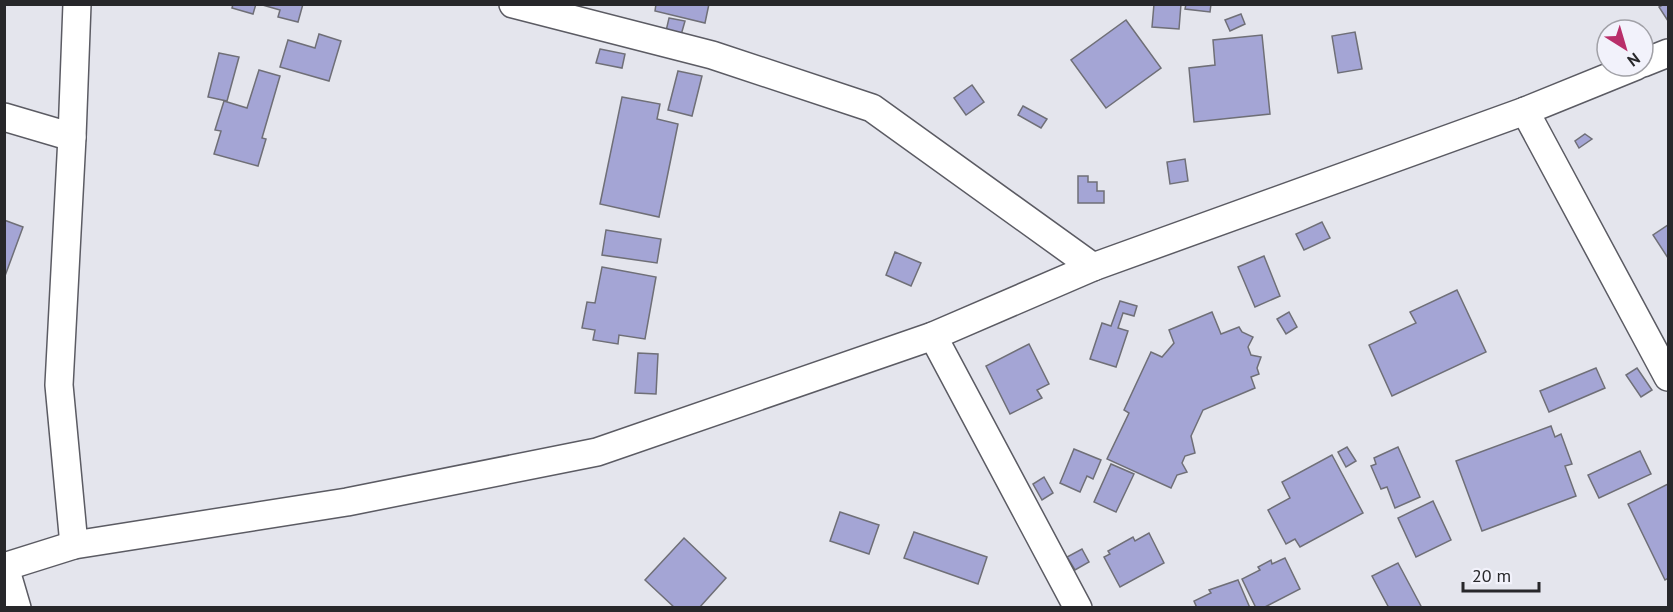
<svg xmlns="http://www.w3.org/2000/svg" width="1673" height="612" font-family="'PT Sans',sans-serif">
  <rect width="100%" height="100%" fill="#e4e5ed"/>
  <g fill="#a4a5d5" stroke="#6f6f77" stroke-width="1.5">
    <polygon points="233,4 256,4 253,14 232,8"/>
    <polygon points="259,4 303,4 298,22 278,17 280,10"/>
    <polygon points="656,4 709,4 705,23 655,11"/>
    <polygon points="1154,4 1181,4 1179,29 1152,27"/>
    <polygon points="1186,4 1211,4 1210,12 1185,9"/>
    <polygon points="1664,4 1668,4 1668,21 1659,7"/>
    <polygon points="1241,14 1245,24 1230,31 1225,20"/>
    <polygon points="669,18 685,21 681,35 666,31"/>
    <polygon points="1126,20 1161,68 1106,108 1071,60"/>
    <polygon points="1355,32 1362,69 1338,73 1332,36"/>
    <polygon points="319,34 341,41 329,81 280,67 288,40 315,48"/>
    <polygon points="1262,35 1270,114 1194,122 1189,68 1215,65 1213,40"/>
    <polygon points="600,49 625,54 622,68 596,63"/>
    <polygon points="219,53 239,57 227,101 208,97"/>
    <polygon points="259,70 280,76 262,138 266,139 258,166 214,154 221,131 215,130 224,101 247,108"/>
    <polygon points="678,71 702,76 692,116 668,110"/>
    <polygon points="972,85 984,102 966,115 954,98"/>
    <polygon points="622,97 660,104 657,119 678,124 659,217 600,204"/>
    <polygon points="1023,106 1047,119 1041,128 1018,115"/>
    <polygon points="1585,134 1592,139 1579,148 1575,141"/>
    <polygon points="1185,159 1188,181 1170,184 1167,162"/>
    <polygon points="1078,176 1088,176 1088,182 1097,182 1097,191 1104,191 1104,203 1078,203"/>
    <polygon points="4,220 23,227 5,276 4,275"/>
    <polygon points="1322,222 1330,238 1304,250 1296,234"/>
    <polygon points="1668,225 1668,258 1653,235"/>
    <polygon points="606,230 661,239 657,263 602,255"/>
    <polygon points="895,252 921,263 911,286 886,275"/>
    <polygon points="1264,256 1280,296 1255,307 1238,267"/>
    <polygon points="602,267 656,277 645,339 619,335 618,344 593,340 595,330 582,328 587,302 595,303"/>
    <polygon points="1457,290 1486,352 1392,396 1369,345 1416,323 1410,312"/>
    <polygon points="1120,301 1137,306 1134,316 1123,313 1118,328 1128,331 1116,367 1090,359 1102,323 1111,326"/>
    <polygon points="1212,312 1221,334 1239,327 1242,332 1253,337 1248,347 1251,355 1261,357 1257,368 1259,374 1251,377 1255,388 1203,410 1191,436 1195,453 1185,456 1182,463 1187,472 1177,475 1171,488 1107,459 1129,413 1124,410 1151,352 1162,357 1174,343 1169,330"/>
    <polygon points="1289,312 1297,327 1286,334 1277,319"/>
    <polygon points="1029,344 1049,384 1037,390 1042,398 1010,414 986,366"/>
    <polygon points="638,353 658,354 656,394 635,393"/>
    <polygon points="1596,368 1605,388 1549,412 1540,391"/>
    <polygon points="1637,368 1652,390 1641,397 1626,375"/>
    <polygon points="1551,426 1555,437 1561,434 1572,464 1565,466 1576,496 1482,531 1456,461"/>
    <polygon points="1347,447 1356,461 1346,467 1338,452"/>
    <polygon points="1398,447 1420,497 1395,508 1387,487 1381,489 1371,466 1376,464 1374,458"/>
    <polygon points="1074,449 1101,460 1093,479 1087,476 1080,492 1060,483"/>
    <polygon points="1640,451 1651,474 1599,498 1588,475"/>
    <polygon points="1332,455 1363,513 1300,547 1295,539 1286,544 1268,510 1290,498 1282,482"/>
    <polygon points="1111,464 1134,474 1116,512 1094,502"/>
    <polygon points="1044,477 1053,493 1042,500 1033,484"/>
    <polygon points="1668,484 1668,578 1665,580 1628,504"/>
    <polygon points="1433,501 1451,540 1416,557 1398,518"/>
    <polygon points="840,512 879,525 869,554 830,541"/>
    <polygon points="914,532 987,557 978,584 904,558"/>
    <polygon points="1149,533 1164,563 1120,587 1104,557 1110,554 1108,551 1133,537 1135,541"/>
    <polygon points="684,538 726,578 699,608 675,608 645,580"/>
    <polygon points="1082,549 1089,562 1075,570 1067,557"/>
    <polygon points="1285,558 1300,589 1263,608 1256,608 1242,579 1260,570 1258,567 1271,560 1272,564"/>
    <polygon points="1398,563 1422,608 1389,608 1372,576"/>
    <polygon points="1238,580 1250,608 1197,608 1194,601 1211,593 1209,590"/>
  </g>
  <g fill="none" stroke-linecap="round" stroke-linejoin="round">
    <g stroke="#5b5b63" stroke-width="30">
      <g id="minor">
        <polyline points="513,4 712,55 872,108 1093,267"/>
        <polyline points="1643,63 1668,53"/>
        <polyline points="1525,111 1636,66"/>
        <polyline points="4,117 72,137 77,4"/>
        <polyline points="72,137 59,385 74,545"/>
        <polyline points="933,336 1078,608"/>
        <polyline points="4,567 74,545 347,502 597,452 933,336 1093,267 1525,111 1668,377"/>
        <polyline points="5,567 17,608"/>
      </g>
    </g>
    <use href="#minor" stroke="#fff" stroke-width="27"/>
  </g>
  <rect width="1673" height="612" fill="none" stroke="#27272a" stroke-width="12"/>
  <g transform="translate(1625 48) rotate(143)"><circle r="28" fill="#f2f2fb" stroke="#a1a1a7" stroke-width="1.5"/>
  <path d="M0-4.5L10 22L0 15L-10 22Z" fill="#b92f6a"/>
  <text y="-9" font-size="16" font-weight="bold" text-anchor="middle" fill="#27272a">N</text>
  </g>
  <path d="M1463 582v9h76v-9" fill="none" stroke="#27272a" stroke-width="3"/>
  <text x="1472" y="582" font-size="18" fill="#27272a" stroke="#f2f2fb" stroke-width="4.5" paint-order="stroke">20 m</text>
</svg>
